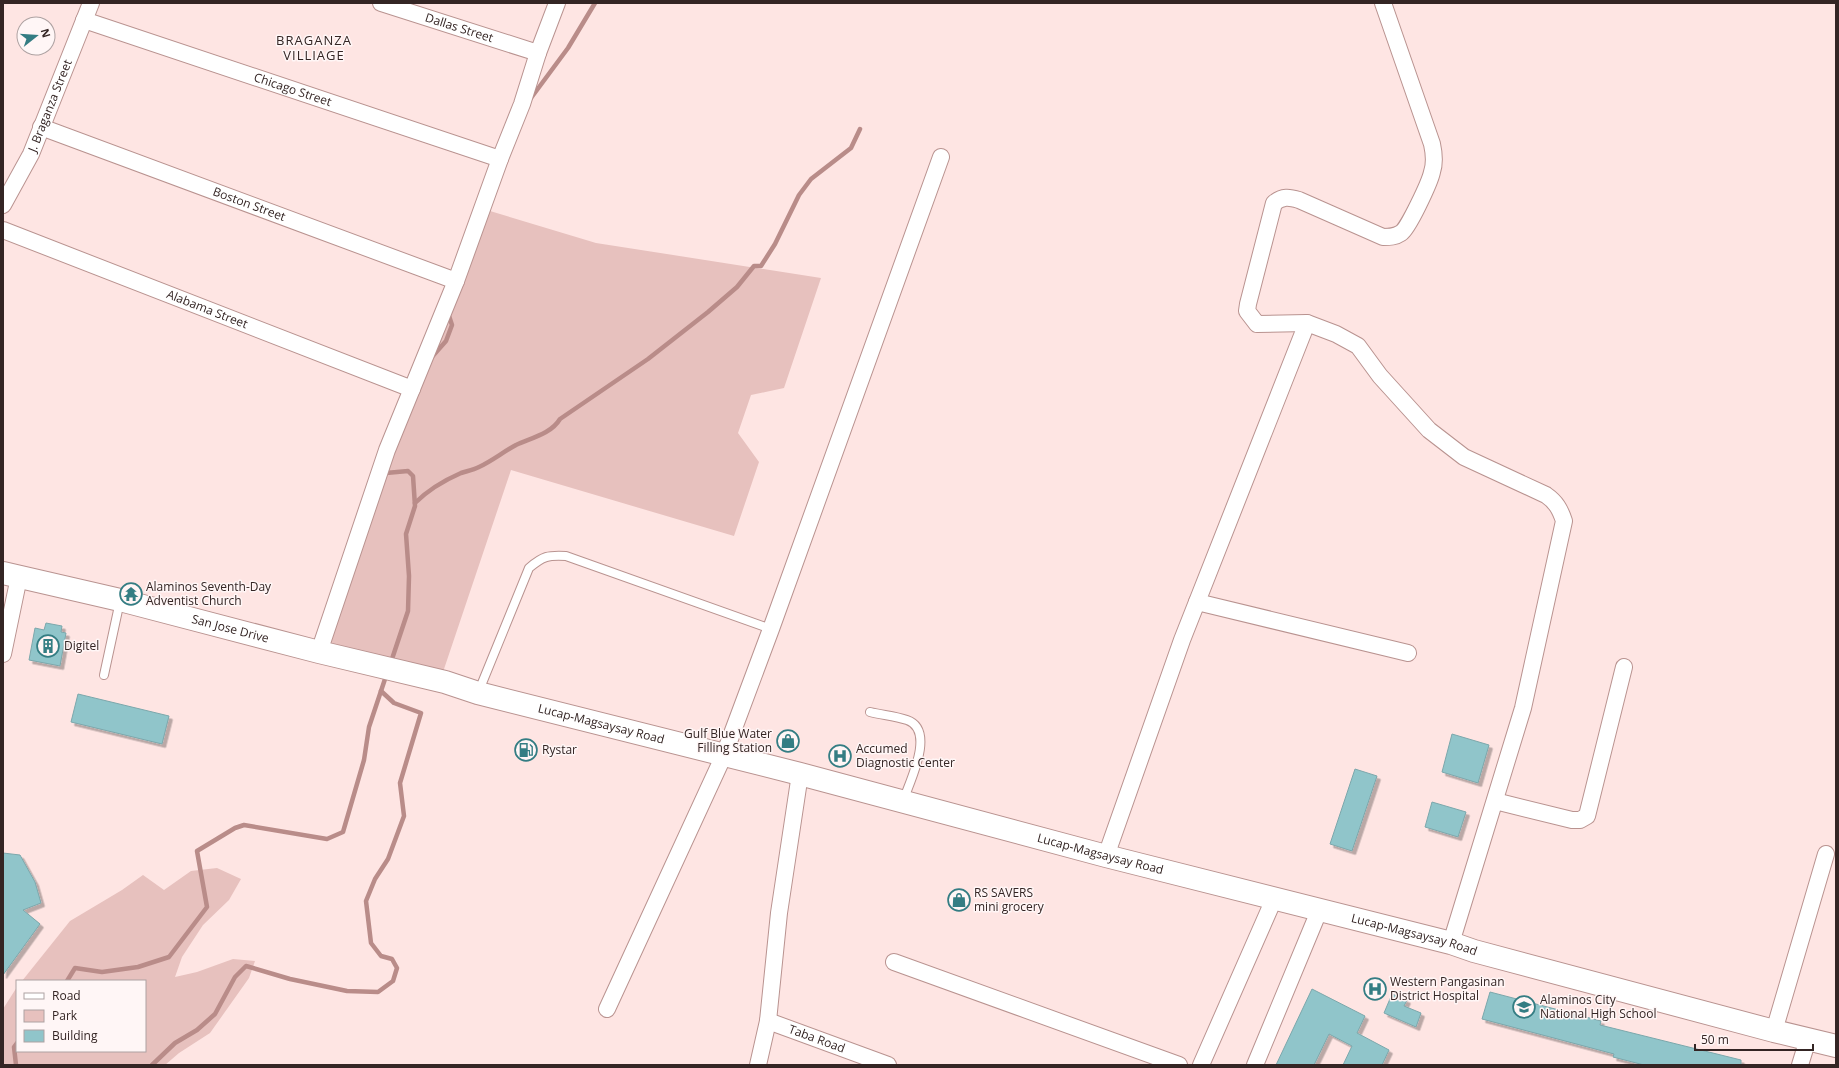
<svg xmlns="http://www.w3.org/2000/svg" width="1839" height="1068" font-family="'Open Sans',sans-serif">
  <defs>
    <filter id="shadow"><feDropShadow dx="3.5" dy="3.5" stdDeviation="0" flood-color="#0004"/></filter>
  </defs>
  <rect width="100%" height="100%" fill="#fee5e3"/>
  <g fill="#e7c1be">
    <polygon points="480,208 596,243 821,278 784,388 751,395 738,433 759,462 734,536 511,470 442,675 320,640"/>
    <polygon points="217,868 241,879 229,900 203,925 182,957 175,977 197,972 233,959 255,961 249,978 210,1033 179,1053 165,1065 3,1065 3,1009 17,987 17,1051 145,1051 145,981 22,981 70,921 122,890 143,875 164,890 191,871"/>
  </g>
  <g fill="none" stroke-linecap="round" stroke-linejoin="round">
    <g stroke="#b98c89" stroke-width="4.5">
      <polyline points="531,98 568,48 595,3"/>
      <polyline points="431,358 446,341 452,325 448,313"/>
      <polyline points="386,469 386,473 408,471 413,476 415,506 406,534 409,576 408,611 391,662"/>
      <path d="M415,503C427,491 445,480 461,473C467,471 473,470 479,467C492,461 503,452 516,445C531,438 551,434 560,419L648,359L708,312L737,287L754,266H761L775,244L799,195L811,179L851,148L860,129"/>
      <polyline points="67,981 75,968 102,972 138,967 169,957 207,907 197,851 235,828 244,825 327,839 343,832 364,760 369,727 387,673"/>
      <polyline points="16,1065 14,1047 17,1043"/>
      <polyline points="152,1065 175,1043 197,1030 215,1014 235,977 246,966 290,979 347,991 378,992 393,981 397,968 392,959 381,956 371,943 366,901 375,879 388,859 404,816 400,783 421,713 394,703 381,691"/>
    </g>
  </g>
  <g fill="#90c5ca" stroke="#7ca7ab" filter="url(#shadow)">
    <polygon points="46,623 62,626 61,632 66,633 60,666 29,660 35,628 44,630"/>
    <polygon points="78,694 169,716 162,744 71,722"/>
    <polygon points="1452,734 1489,745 1478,783 1442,772"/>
    <polygon points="1355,769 1377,776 1352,851 1330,844"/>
    <polygon points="1432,802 1466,812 1458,837 1425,827"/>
    <polygon points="3,853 20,855 35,882 41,903 23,910 40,924 3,975"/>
    <polygon points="1312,989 1365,1016 1357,1033 1389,1050 1382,1065 1343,1065 1352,1046 1329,1034 1314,1065 1276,1065"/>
    <polygon points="1490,992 1601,1021 1600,1025 1741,1060 1741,1065 1644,1065 1613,1057 1614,1054 1482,1019"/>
    <polygon points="1392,994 1407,1000 1404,1006 1421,1013 1416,1027 1384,1013"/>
  </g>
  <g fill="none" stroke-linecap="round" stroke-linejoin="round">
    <g stroke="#b99390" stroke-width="10">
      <g id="lane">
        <polyline points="104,675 120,601"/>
        <path d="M478,693L529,568C543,556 548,555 566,556L771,629"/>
        <path d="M870,712C882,715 895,716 907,720C936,730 910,781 903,801"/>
      </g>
    </g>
    <g stroke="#b99390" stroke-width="18">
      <g id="street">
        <path id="s1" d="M381,3L538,53"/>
        <path d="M1383,3L1432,144C1434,153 1435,163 1432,172C1430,182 1408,229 1401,233C1395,237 1390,237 1383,237L1299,200C1289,197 1283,196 1274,203L1248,304L1247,311L1257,324L1307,323L1336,334L1358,346L1380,376L1429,430L1464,457L1546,495C1556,502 1560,509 1564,521L1523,708L1451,943"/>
        <path id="s2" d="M84,20L500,159"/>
        <path id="s3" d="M41,127L456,281"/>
        <path id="s4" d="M3,205L31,154L91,3"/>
        <path id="s5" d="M3,230L412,389"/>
        <polyline points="1197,602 1408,653"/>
        <polyline points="319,652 387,450 456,281 500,159 522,104 538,53 557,3"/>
        <polyline points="3,654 19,577"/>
        <polyline points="1495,801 1572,820 1580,820 1587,816 1624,667"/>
        <polyline points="1106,856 1182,640 1307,323"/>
        <polyline points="894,962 1179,1065"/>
        <polyline points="607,1009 724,755 771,629 941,157"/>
        <path id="s6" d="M768,1021L888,1065"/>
        <polyline points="1774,1031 1826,854"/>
        <polyline points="758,1065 768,1021 779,913 800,774"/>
        <polyline points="1201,1065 1274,899"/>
        <polyline points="1255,1065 1319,911"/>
        <polyline points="1800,1065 1808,1039"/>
      </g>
    </g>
    <g stroke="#b99390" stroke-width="24">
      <g id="secondary">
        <path id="s7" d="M3,573L120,600L319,652L445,682L478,693L800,774L1106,856L1451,943L1474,951L1774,1031L1836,1046"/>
      </g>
    </g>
    <use href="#lane" stroke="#fff" stroke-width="8"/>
    <use href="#street" stroke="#fff" stroke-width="16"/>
    <use href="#secondary" stroke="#fff" stroke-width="22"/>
  </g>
  <defs>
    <g id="temple-ring" transform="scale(1.15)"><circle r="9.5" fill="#fff6f6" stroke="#347d83" stroke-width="1.5"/><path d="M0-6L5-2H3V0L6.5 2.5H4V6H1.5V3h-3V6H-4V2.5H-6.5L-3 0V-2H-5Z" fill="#347d83"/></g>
    <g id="building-ring" transform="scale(1.15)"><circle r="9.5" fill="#fff6f6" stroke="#347d83" stroke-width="1.5"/><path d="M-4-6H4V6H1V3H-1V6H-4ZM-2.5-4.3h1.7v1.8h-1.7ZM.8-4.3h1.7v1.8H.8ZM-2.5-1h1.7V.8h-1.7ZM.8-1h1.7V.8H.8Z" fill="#347d83"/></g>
    <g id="shop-ring" transform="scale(1.15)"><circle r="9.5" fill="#fff6f6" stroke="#347d83" stroke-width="1.5"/><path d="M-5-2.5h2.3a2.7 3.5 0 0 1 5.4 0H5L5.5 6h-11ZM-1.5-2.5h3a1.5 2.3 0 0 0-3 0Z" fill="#347d83"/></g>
    <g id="fuel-ring" transform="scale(1.15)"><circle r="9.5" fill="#fff6f6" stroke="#347d83" stroke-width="1.5"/><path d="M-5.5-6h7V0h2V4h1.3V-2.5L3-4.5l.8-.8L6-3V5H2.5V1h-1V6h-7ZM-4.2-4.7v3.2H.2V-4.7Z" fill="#347d83"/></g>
    <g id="hospital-ring" transform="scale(1.15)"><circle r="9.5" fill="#fff6f6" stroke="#347d83" stroke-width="1.5"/><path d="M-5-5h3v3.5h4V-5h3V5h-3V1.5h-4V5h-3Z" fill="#347d83"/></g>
    <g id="school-ring" transform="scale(1.15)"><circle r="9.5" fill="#fff6f6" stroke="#347d83" stroke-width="1.5"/><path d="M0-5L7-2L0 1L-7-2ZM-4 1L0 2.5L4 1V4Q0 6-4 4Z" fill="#347d83"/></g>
  </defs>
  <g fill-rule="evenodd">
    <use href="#temple-ring" x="131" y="594"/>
    <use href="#building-ring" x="48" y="646"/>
    <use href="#shop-ring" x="788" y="741"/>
    <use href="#fuel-ring" x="526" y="750"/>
    <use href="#hospital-ring" x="840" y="756"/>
    <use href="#shop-ring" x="959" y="900"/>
    <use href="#hospital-ring" x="1375" y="989"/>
    <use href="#school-ring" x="1524" y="1007"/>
  </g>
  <g text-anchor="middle" stroke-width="3" stroke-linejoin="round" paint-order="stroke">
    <g font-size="12" fill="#342524" stroke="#fff6f6">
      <text dy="4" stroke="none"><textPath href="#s1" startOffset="82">Dallas Street</textPath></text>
      <text dy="4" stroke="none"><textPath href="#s2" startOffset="220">Chicago Street</textPath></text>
      <text dy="4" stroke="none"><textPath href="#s4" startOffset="110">J. Braganza Street</textPath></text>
      <text dy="4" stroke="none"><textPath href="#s3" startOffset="222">Boston Street</textPath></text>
      <text dy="4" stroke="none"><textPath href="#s5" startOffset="219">Alabama Street</textPath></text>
      <text dy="4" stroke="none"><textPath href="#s7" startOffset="234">San Jose Drive</textPath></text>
      <text dy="4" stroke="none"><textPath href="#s7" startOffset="617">Lucap-Magsaysay Road</textPath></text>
      <text dy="4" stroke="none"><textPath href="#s7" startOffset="1133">Lucap-Magsaysay Road</textPath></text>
      <text dy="4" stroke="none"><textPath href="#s7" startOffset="1457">Lucap-Magsaysay Road</textPath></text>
      <text dy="4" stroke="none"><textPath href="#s6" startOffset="52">Taba Road</textPath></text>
    </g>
    <g font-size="12" fill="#342524" stroke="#fff6f6" text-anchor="start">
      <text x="146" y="591">Alaminos Seventh-Day<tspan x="146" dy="14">Adventist Church</tspan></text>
      <text x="64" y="650">Digitel</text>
      <text x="772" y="738" text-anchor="end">Gulf Blue Water<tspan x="772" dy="14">Filling Station</tspan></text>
      <text x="856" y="753">Accumed<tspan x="856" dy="14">Diagnostic Center</tspan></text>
      <text x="542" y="754">Rystar</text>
      <text x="974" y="897">RS SAVERS<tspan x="974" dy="14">mini grocery</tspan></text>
      <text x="1390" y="986">Western Pangasinan<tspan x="1390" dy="14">District Hospital</tspan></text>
      <text x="1540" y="1004">Alaminos City<tspan x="1540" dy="14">National High School</tspan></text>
    </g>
    <g font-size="13" letter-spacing="1" fill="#342524" stroke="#fff6f6">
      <text x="314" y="45">BRAGANZA<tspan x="314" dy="15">VILLIAGE</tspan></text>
    </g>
  </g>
  <rect width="1839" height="1068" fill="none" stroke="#342524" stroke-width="8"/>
  <rect x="16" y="980" width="130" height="72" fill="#fff6f6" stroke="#aea2a2"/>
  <rect x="24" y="993" width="20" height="6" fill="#ffffff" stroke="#aea2a2"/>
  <text x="52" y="1000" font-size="12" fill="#342524">Road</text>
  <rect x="24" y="1010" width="20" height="12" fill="#e7c1be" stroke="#aea2a2"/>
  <text x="52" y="1020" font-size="12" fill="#342524">Park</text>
  <rect x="24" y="1030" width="20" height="12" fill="#90c5ca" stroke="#aea2a2"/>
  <text x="52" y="1040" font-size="12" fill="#342524">Building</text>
  <g transform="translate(36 36) rotate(73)"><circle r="19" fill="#fff6f6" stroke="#aea2a2"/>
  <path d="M0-3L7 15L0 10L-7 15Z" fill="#347d83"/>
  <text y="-6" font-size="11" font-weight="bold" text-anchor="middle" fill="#342524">N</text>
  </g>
  <path d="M1695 1044v6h118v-6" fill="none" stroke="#342524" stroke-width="2"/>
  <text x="1701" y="1044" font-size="12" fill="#342524" stroke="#fff6f6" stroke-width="3" paint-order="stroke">50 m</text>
</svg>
